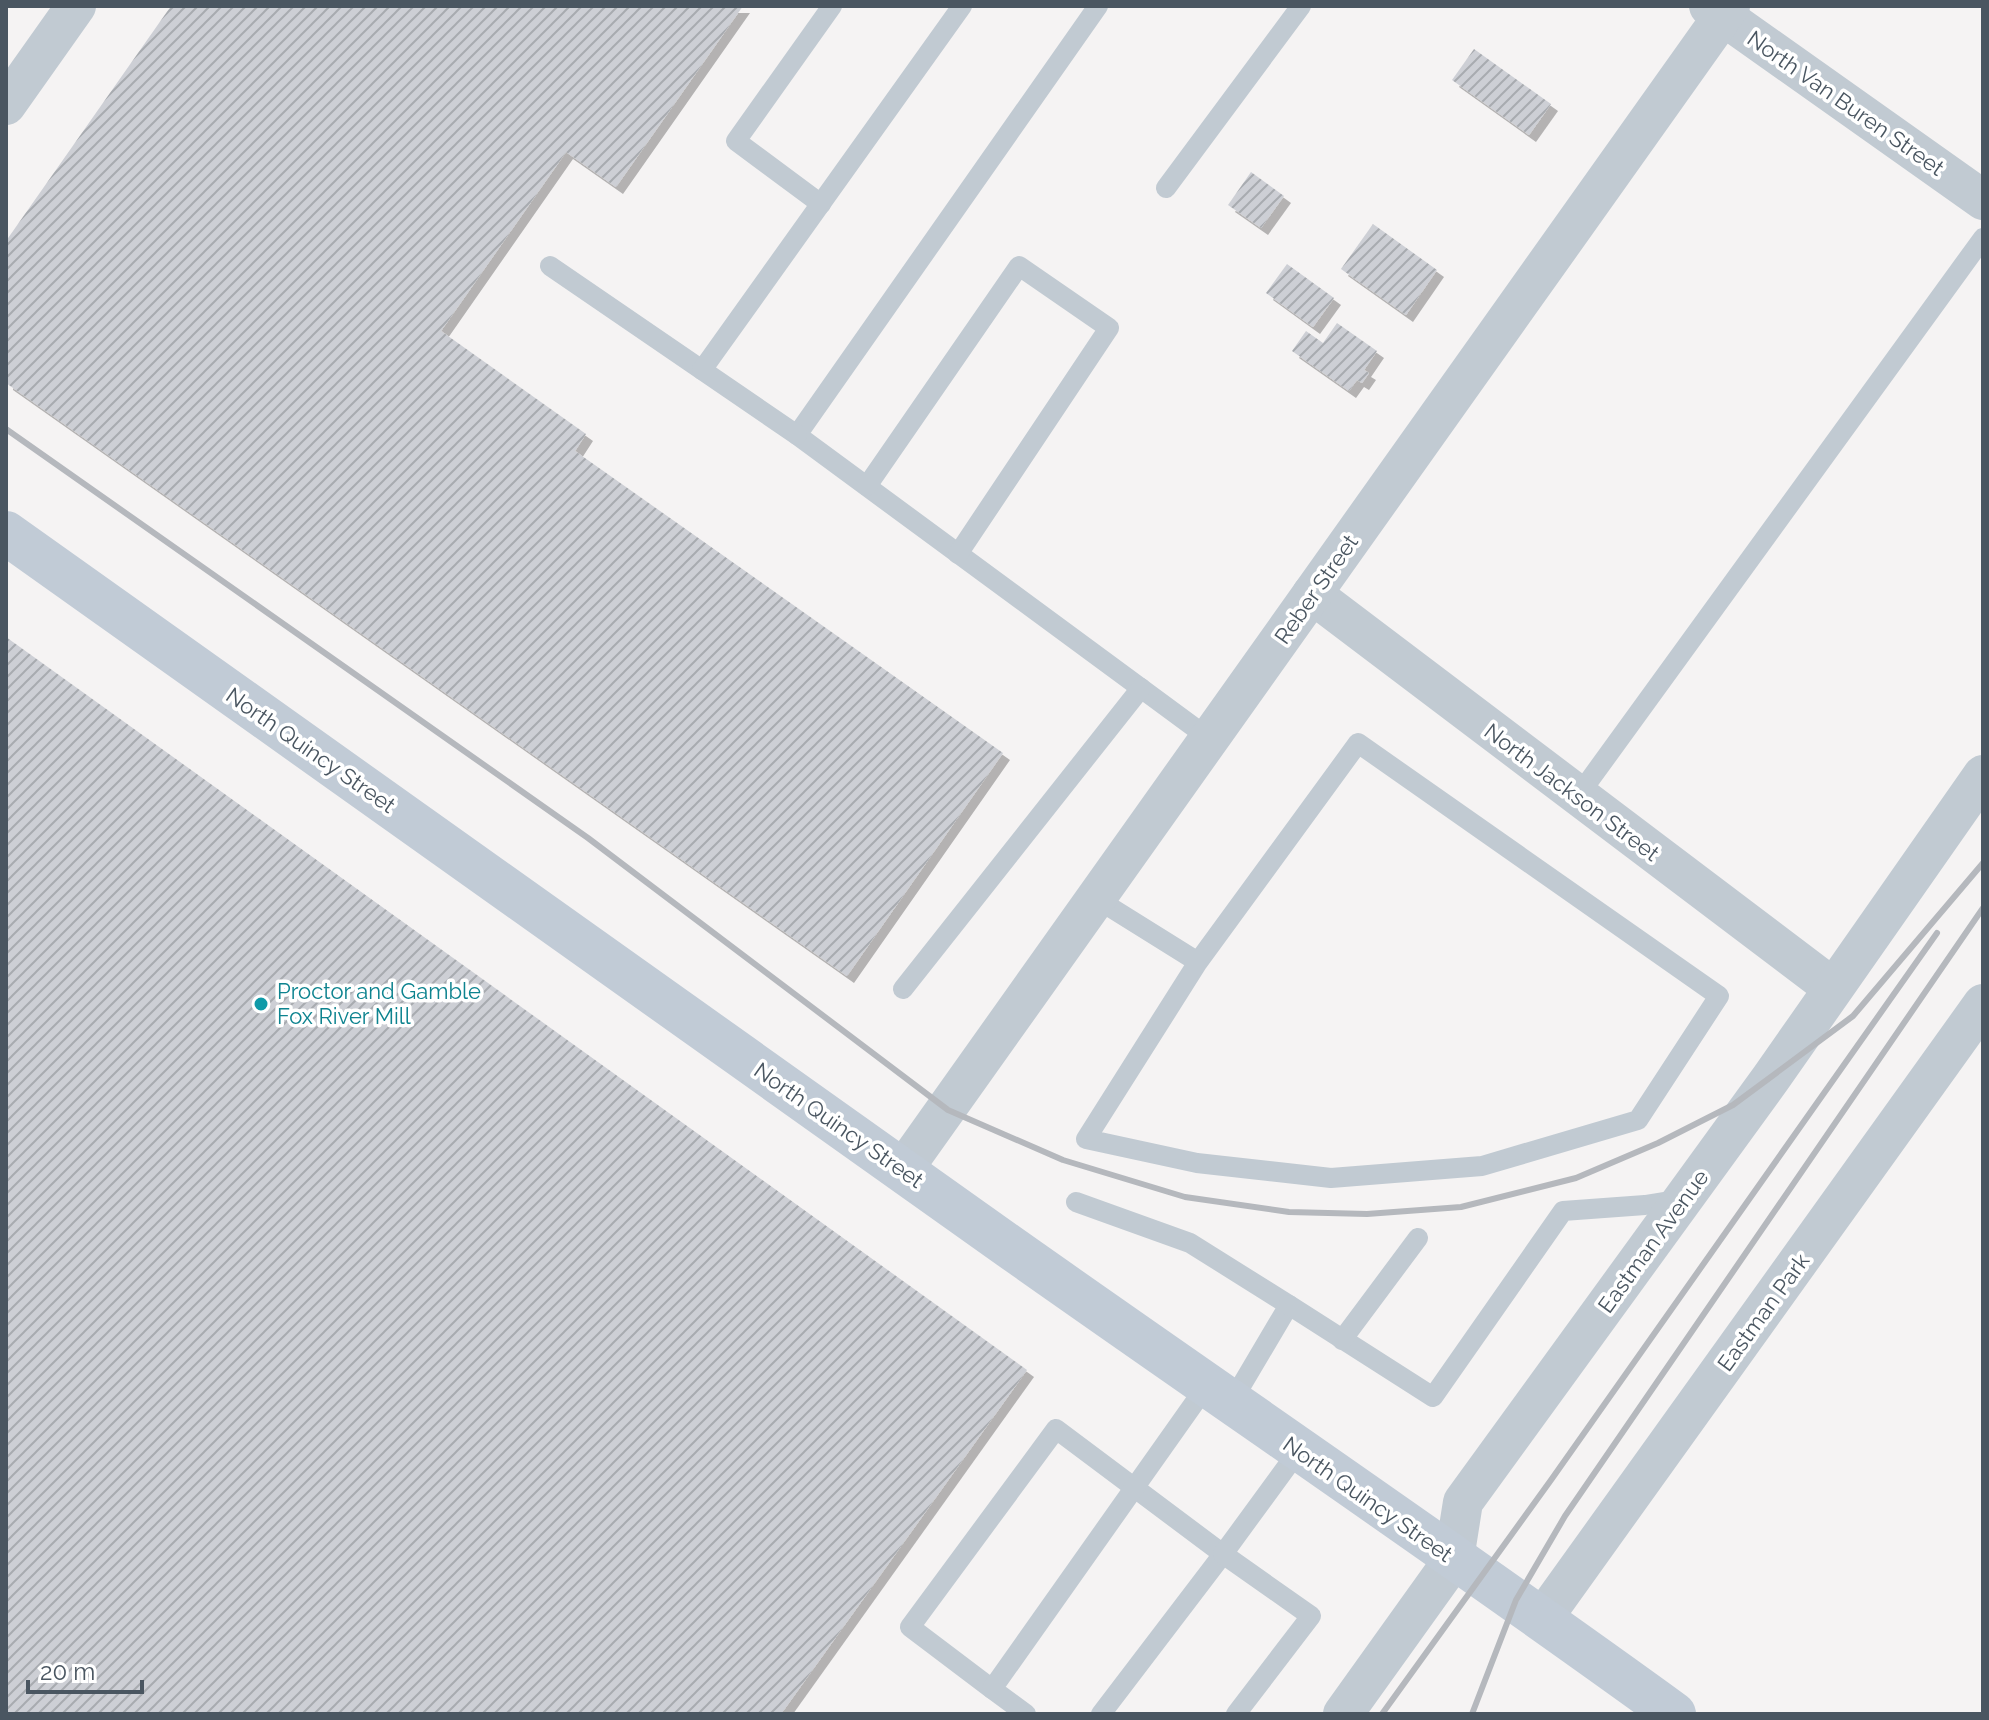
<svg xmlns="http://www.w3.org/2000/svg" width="1989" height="1720" font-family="Raleway,sans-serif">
  <defs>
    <pattern id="building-hatch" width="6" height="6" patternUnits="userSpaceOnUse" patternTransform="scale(2)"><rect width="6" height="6" fill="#cdcfd5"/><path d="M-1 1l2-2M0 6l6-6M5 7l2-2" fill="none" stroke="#a8abb0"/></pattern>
    <filter id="shadow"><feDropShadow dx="7" dy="7" stdDeviation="0" flood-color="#0004"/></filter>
  </defs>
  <rect width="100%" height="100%" fill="#f5f3f3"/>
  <g fill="url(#building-hatch)" filter="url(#shadow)">
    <polygon points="171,6 743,6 616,187 566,152 441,331 586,434 575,451 1003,753 847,976 6,383 6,241"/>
    <polygon points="1474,49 1551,104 1529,135 1452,80"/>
    <polygon points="1251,172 1284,196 1261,228 1228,205"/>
    <polygon points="1373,224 1437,270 1406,315 1341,269"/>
    <polygon points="1287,264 1334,298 1313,327 1266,293"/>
    <polygon points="1337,323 1377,351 1364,370 1369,373 1362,383 1357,380 1349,391 1292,351 1306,331 1323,343"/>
    <polygon points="6,637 1027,1370 781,1714 6,1714"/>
  </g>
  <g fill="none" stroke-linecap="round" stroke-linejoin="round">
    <g stroke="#c1cad2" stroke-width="20">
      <polyline points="1098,6 797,435 1210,739"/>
      <polyline points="1166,188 1301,6"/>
      <polyline points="821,204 736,141 832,6"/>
      <polyline points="550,266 702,370"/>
      <polyline points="797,435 702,370 962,6"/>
      <polyline points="867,486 1019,266 1109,328 958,554"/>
      <polyline points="1578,796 1983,238"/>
      <polyline points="1097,899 1198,962 1358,743 1719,996 1638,1120 1482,1166 1331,1178 1197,1163 1086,1139 1198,962"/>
      <polyline points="903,989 1141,688"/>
      <polyline points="1076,1202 1190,1243 1289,1305 1231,1403"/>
      <polyline points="1289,1305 1433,1397 1563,1211 1645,1205 1682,1199"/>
      <polyline points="1342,1340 1418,1238"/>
      <polyline points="992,1689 910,1627 1056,1429 1223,1554 1101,1714"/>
      <polyline points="1026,1714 992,1689 1207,1385"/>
      <polyline points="1236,1714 1311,1616 1223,1554 1299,1450"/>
    </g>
    <g stroke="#c1cad2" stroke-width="40">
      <polyline points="1709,6 1983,200"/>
      <polyline points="6,105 76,6"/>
      <polyline points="1312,594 1833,988"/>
      <polyline points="902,1171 1730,6"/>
      <polyline points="1542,1619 1983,1004"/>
      <polyline points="1343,1714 1454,1559 1463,1502 1771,1078 1983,775"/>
    </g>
    <path stroke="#c1cbd6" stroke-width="44" d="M6,533C341,771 675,1010 1010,1247C1231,1403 1455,1555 1674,1714"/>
    <g stroke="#b5b8bd" stroke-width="6">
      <polyline points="6,429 588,838 948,1110 1063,1160 1185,1197 1289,1212 1367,1214 1461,1207 1576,1178 1658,1143 1733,1105 1853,1016 1983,863"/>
      <polyline points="1382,1714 1551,1480 1937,933"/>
      <polyline points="1472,1714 1516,1600 1565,1516 1983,908"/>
    </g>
  </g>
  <circle fill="#0f9aa8" stroke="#fff" stroke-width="3" cx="261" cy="1004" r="8"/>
  <g text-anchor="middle" stroke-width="7" stroke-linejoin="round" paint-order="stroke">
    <g font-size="22" fill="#4a5661" stroke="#fff">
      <text transform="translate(1846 103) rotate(35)" y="8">North Van Buren Street</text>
      <text transform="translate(1316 589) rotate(-55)" y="8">Reber Street</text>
      <text transform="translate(311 750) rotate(35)" y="8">North Quincy Street</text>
      <text transform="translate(1572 792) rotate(37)" y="8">North Jackson Street</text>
      <text transform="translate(839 1125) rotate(35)" y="8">North Quincy Street</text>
      <text transform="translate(1653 1241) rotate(-54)" y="8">Eastman Avenue</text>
      <text transform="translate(1763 1312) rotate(-54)" y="8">Eastman Park</text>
      <text transform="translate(1368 1499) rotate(35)" y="8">North Quincy Street</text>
    </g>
    <g font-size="22" fill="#0d838f" stroke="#fff" text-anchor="start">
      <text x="277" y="999">Proctor and Gamble<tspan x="277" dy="25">Fox River Mill</tspan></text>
    </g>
  </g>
  <rect width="1989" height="1720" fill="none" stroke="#4a5661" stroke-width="16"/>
  <path d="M28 1680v12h114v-12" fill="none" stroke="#4a5661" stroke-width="4"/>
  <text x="40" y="1680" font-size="24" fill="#4a5661" stroke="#ffffff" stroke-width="6" paint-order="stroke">20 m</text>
</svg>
